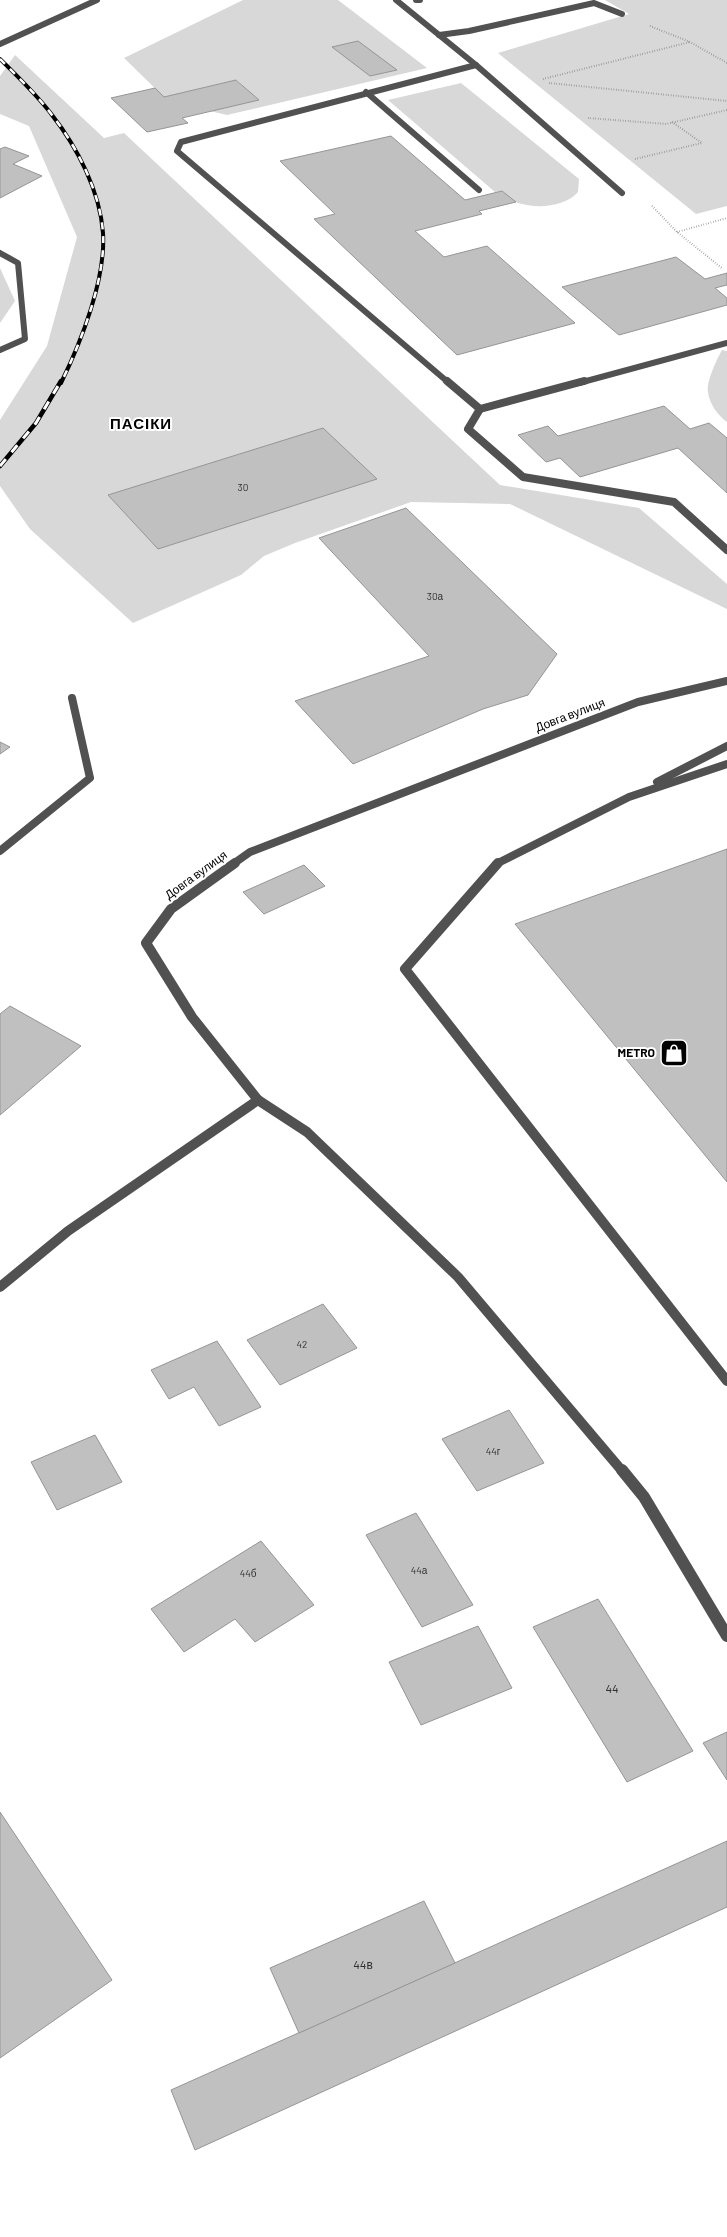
<svg xmlns="http://www.w3.org/2000/svg" width="727" height="2237" font-family="Barlow,sans-serif">
  <rect width="100%" height="100%" fill="#fff"/>
  <g fill="#d8d8d8">
    <polygon points="243,0 338,0 427,68 227,115 210,111 258,100 237,80 164,97 124,58"/>
    <polygon points="605,0 727,0 727,206 696,214 498,53 629,14"/>
    <polygon points="15,55 104,138 124,133 500,485 639,508 727,584 727,609 510,504 411,502 295,543 264,556 241,575 133,623 30,529 0,486 0,420 47,346 77,237 29,126 0,114 0,76"/>
    <path d="M461,83L579,179L578,192C565,207 537,209 518,203C512,201 507,195 502,191L495,192L388,100Z"/>
    <polygon points="0,268 15,301 0,323"/>
    <path d="M722,350L727,351V422C718,416 709,403 708,392C706,382 717,359 722,350Z"/>
  </g>
  <g fill="#c0c0c0" stroke="#959595">
    <polygon points="358,41 397,70 370,76 332,47"/>
    <polygon points="236,80 259,100 182,118 188,123 147,132 111,98 155,88 164,97"/>
    <polygon points="391,136 465,200 502,191 516,202 479,211 482,214 415,231 444,257 487,246 575,323 457,355 314,219 335,214 280,161"/>
    <polygon points="5,147 29,156 13,164 42,176 0,198 0,149"/>
    <polygon points="676,257 705,279 727,273 727,285 715,288 727,298 727,305 619,335 562,287"/>
    <polygon points="664,406 690,429 709,423 727,438 727,493 678,448 580,477 560,458 546,462 518,435 548,426 558,436"/>
    <polygon points="323,428 377,479 158,549 108,495"/>
    <polygon points="406,508 557,654 528,695 483,709 353,764 295,701 429,656 319,538"/>
    <polygon points="0,742 10,747 0,754"/>
    <polygon points="727,849 727,1182 515,924"/>
    <polygon points="304,865 325,886 264,914 243,892"/>
    <polygon points="10,1006 81,1046 0,1115 0,1014"/>
    <polygon points="323,1304 357,1348 280,1385 247,1340"/>
    <polygon points="217,1341 261,1407 219,1426 194,1387 169,1399 151,1370"/>
    <polygon points="509,1410 544,1463 477,1491 442,1439"/>
    <polygon points="95,1435 122,1482 57,1510 31,1462"/>
    <polygon points="416,1513 473,1605 422,1627 366,1535"/>
    <polygon points="261,1541 314,1605 255,1642 235,1619 184,1652 151,1609"/>
    <polygon points="598,1599 693,1751 627,1782 533,1627"/>
    <polygon points="478,1626 512,1688 421,1725 389,1662"/>
    <polygon points="727,1732 727,1780 703,1743"/>
    <polygon points="0,1812 112,1980 0,2058"/>
    <polygon points="727,1841 727,1907 195,2150 171,2090"/>
    <polygon points="424,1901 455,1963 299,2033 270,1968"/>
  </g>
  <g fill="none" stroke-linecap="round" stroke-linejoin="round">
    <g stroke="#737373" stroke-width="2" stroke-dasharray="0.5 2" stroke-linecap="butt">
      <polyline points="650,26 690,42 727,63"/>
      <polyline points="543,79 690,42"/>
      <polyline points="549,83 727,101"/>
      <polyline points="588,118 666,124 727,110"/>
      <polyline points="635,159 702,143 672,122"/>
      <polyline points="652,206 677,232 723,269"/>
      <polyline points="677,232 727,218"/>
    </g>
    <g stroke="#515151" stroke-width="6">
      <polyline points="396,0 476,65 622,193"/>
      <polyline points="416,0 420,0"/>
      <polyline points="439,35 469,31 594,3 622,14"/>
      <polyline points="366,92 479,190"/>
      <polyline points="0,253 18,263 25,339 0,350"/>
      <polyline points="449,383 177,151 181,142 476,65"/>
      <polyline points="579,383 727,343"/>
    </g>
    <g stroke="#515151" stroke-width="8">
      <polyline points="447,381 480,409 584,381"/>
      <polyline points="480,409 468,429 523,477 674,502 727,550"/>
      <polyline points="657,782 727,746"/>
      <polyline points="0,851 90,778 72,698"/>
      <polyline points="233,864 250,852 638,702 727,681"/>
      <polyline points="496,864 629,797 727,764"/>
    </g>
    <g stroke="#515151" stroke-width="10">
      <polyline points="498,863 405,969 727,1381"/>
      <polyline points="258,1100 307,1132 458,1277 623,1472"/>
      <polyline points="0,1287 68,1231 258,1100 192,1017 146,943 171,909 235,863"/>
    </g>
    <polyline stroke="#515151" stroke-width="12" points="622,1470 644,1497 727,1636"/>
    <polyline stroke="#515151" stroke-width="6" points="0,44 97,0"/>
    <g stroke="#000" stroke-width="4">
      <path id="rail-far1" d="M0,59C18,77 37,95 52,115C77,147 100,191 103,233C106,279 81,342 61,383"/>
    </g>
    <g stroke="#000" stroke-width="4.5">
      <polyline id="rail" points="0,466 36,423 61,381"/>
    </g>
    <use href="#rail-far1" stroke="#fff" stroke-width="2.5" stroke-dasharray="7" stroke-linecap="butt"/>
    <use href="#rail" stroke="#fff" stroke-width="3" stroke-dasharray="9" stroke-linecap="butt"/>
  </g>
  <defs>
    <g id="shop-square" transform="scale(1.4375)"><rect x="-9" y="-9" width="18" height="18" rx="4" fill="#000" stroke="#fff"/><path d="M-5-2.5h2.3a2.7 3.5 0 0 1 5.4 0H5L5.5 6h-11ZM-1.5-2.5h3a1.5 2.3 0 0 0-3 0Z" fill="#fff"/></g>
  </defs>
  <g fill-rule="evenodd">
    <use href="#shop-square" x="674" y="1053"/>
  </g>
  <g text-anchor="middle" stroke-width="4" stroke-linejoin="round" paint-order="stroke">
    <g font-size="10" fill="#303030">
      <text x="243" y="491">30</text>
      <text x="435" y="600">30а</text>
      <text x="302" y="1348">42</text>
      <text x="493" y="1455">44г</text>
      <text x="419" y="1574">44а</text>
      <text x="248" y="1577">44б</text>
    </g>
    <g font-size="12" fill="#000" stroke="#fff">
      <text transform="translate(570 715) rotate(-21)" y="4">Довга вулиця</text>
      <text transform="translate(196 875) rotate(-36)" y="4">Довга вулиця</text>
    </g>
    <g font-size="12" font-weight="bold" fill="#000" stroke="#fff" text-anchor="end">
      <text x="655" y="1057">METRO</text>
    </g>
    <g font-size="12" fill="#303030">
      <text x="612" y="1693">44</text>
      <text x="363" y="1969">44в</text>
    </g>
    <g font-size="15" font-weight="bold" letter-spacing="1" fill="#000" stroke="#fff">
      <text x="141" y="429">ПАСІКИ</text>
    </g>
  </g>
</svg>
